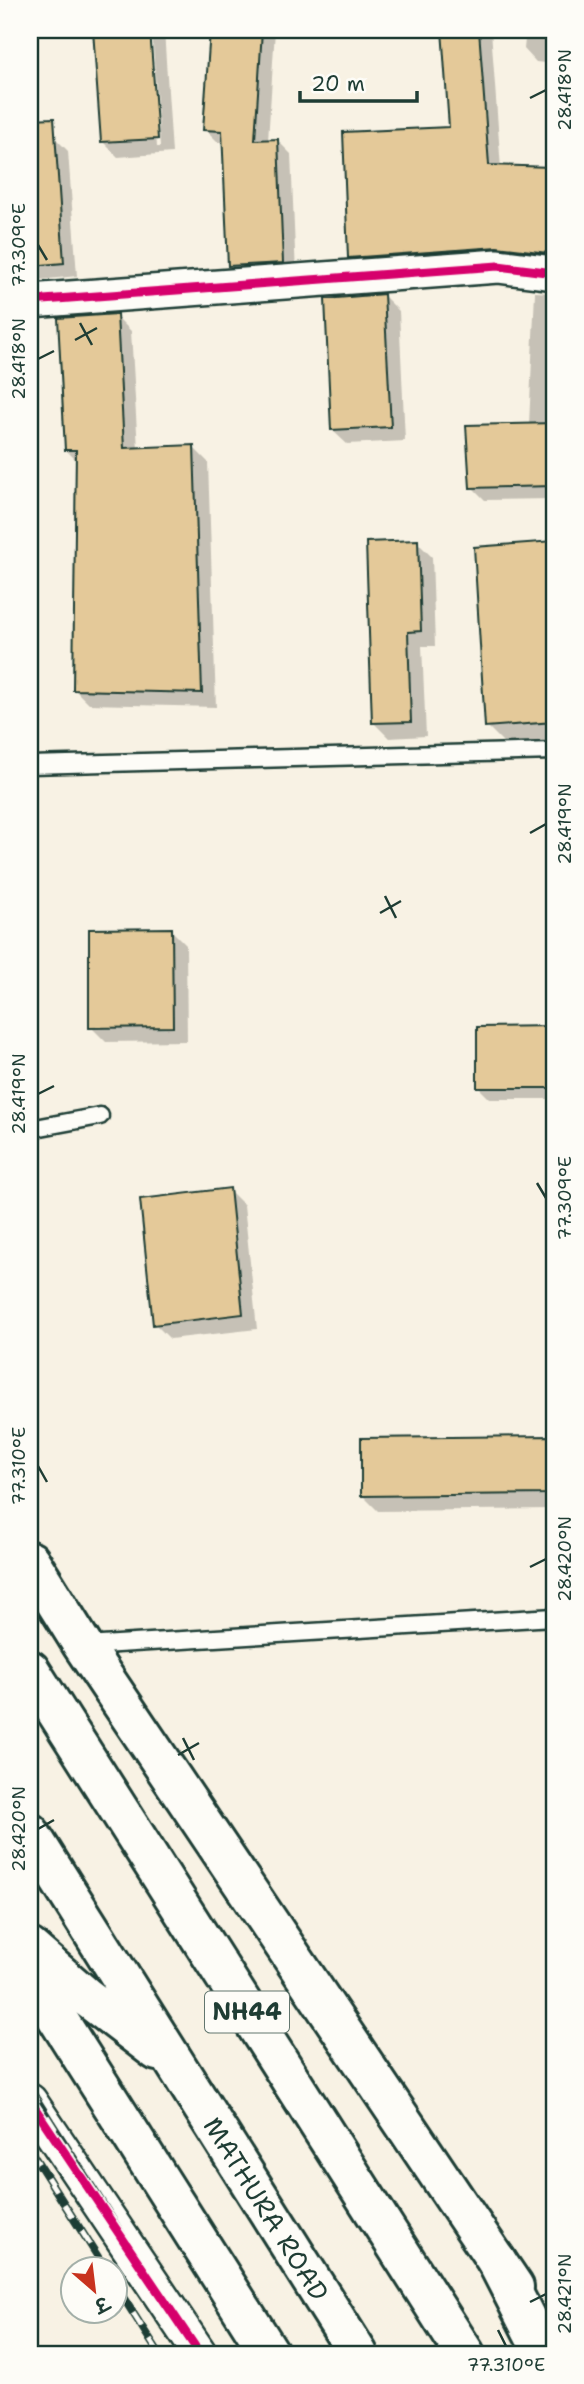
<svg xmlns="http://www.w3.org/2000/svg" width="584" height="2384" font-family="'Shantell Sans','Playpen Sans Deva',sans-serif">
  <rect width="100%" height="100%" fill="#f8f2e4"/>
  <filter id="ink" filterUnits="userSpaceOnUse"><feTurbulence type="fractalNoise" baseFrequency=".0143" numOctaves="2"/><feDisplacementMap in="SourceGraphic" scale="14" xChannelSelector="R" yChannelSelector="G"/><feConvolveMatrix kernelMatrix="1 2 1 2 8 2 1 2 1" color-interpolation-filters="sRGB"/></filter>
  <g filter="url(#ink)">
    <g fill="#0003">
      <polygon points="95,30 149,30 157,147 160,147 152,30 164,30 172,153 118,157 103,142"/>
      <polygon points="211,30 275,30 268,141 278,141 291,154 296,275 242,278 229,265 224,142 218,142 205,129"/>
      <polygon points="444,30 491,30 501,169 551,169 554,173 554,265 363,271 350,257 451,129"/>
      <polygon points="526,30 554,30 554,64 536,62 524,49"/>
      <polygon points="55,138 68,151 77,276 30,281 30,140"/>
      <polygon points="535,292 554,293 554,499 485,500 472,487 529,425"/>
      <polygon points="384,296 399,311 405,441 347,444 332,430"/>
      <polygon points="116,316 131,331 138,449 193,447 208,462 216,707 89,704 74,689 77,461 66,450"/>
      <polygon points="417,542 432,557 435,646 422,646 426,736 389,738 374,723"/>
      <polygon points="554,543 554,740 504,743 487,726 476,548"/>
      <polygon points="171,930 186,945 187,1041 106,1042 91,1027"/>
      <polygon points="554,1028 554,1099 490,1099 479,1088 479,1029"/>
      <polygon points="229,1190 244,1205 257,1329 170,1339 155,1324"/>
      <polygon points="554,1438 554,1509 378,1511 363,1496 362,1440"/>
    </g>
    <g fill="#e4c999" stroke="#1f3d34" stroke-width="2">
      <polygon points="93,30 150,30 158,139 101,142"/>
      <polygon points="210,30 262,30 255,140 278,139 283,263 228,266 222,131 203,130"/>
      <polygon points="442,30 479,30 489,165 551,167 548,253 497,247 348,258 343,132 449,127"/>
      <polygon points="54,118 64,263 30,266 30,119"/>
      <polygon points="384,294 391,427 331,430 325,299"/>
      <polygon points="117,314 124,448 194,445 202,693 73,690 76,450 65,450 58,318"/>
      <polygon points="554,423 554,486 470,488 466,425"/>
      <polygon points="418,540 421,631 408,632 411,722 372,723 366,542"/>
      <polygon points="554,541 554,722 485,727 474,547"/>
      <polygon points="172,928 173,1027 89,1028 89,929"/>
      <polygon points="554,1026 554,1088 477,1088 477,1027"/>
      <polygon points="230,1188 243,1314 153,1325 140,1199"/>
      <polygon points="554,1436 554,1494 361,1496 361,1438"/>
    </g>
    <g fill="none" stroke-linecap="round" stroke-linejoin="round">
      <g stroke="#1f3d34" stroke-width="21">
        <g id="lane">
          <polyline points="30,765 554,751"/>
          <polyline points="30,1129 100,1116"/>
          <polyline points="85,1646 554,1617"/>
        </g>
      </g>
      <g stroke="#1f3d34" stroke-width="38">
        <g id="street">
          <polyline points="30,301 498,266 554,273"/>
          <polyline points="30,2101 200,2354"/>
        </g>
      </g>
      <g stroke="#1f3d34" stroke-width="44">
        <g id="secondary">
          <polyline points="30,1561 83,1646 514,2287"/>
          <polyline points="30,1975 270,2354"/>
        </g>
      </g>
      <g stroke="#1f3d34" stroke-width="44">
        <g id="highway">
          <polyline points="30,1670 465,2354"/>
          <polyline points="30,1833 358,2354"/>
          <polyline points="30,1948 85,1996 157,2051"/>
          <polyline points="496,2260 544,2354"/>
        </g>
      </g>
      <use href="#lane" stroke="#fdfcf7" stroke-width="16"/>
      <use href="#street" stroke="#fdfcf7" stroke-width="33"/>
      <use href="#secondary" stroke="#fdfcf7" stroke-width="38"/>
      <use href="#highway" stroke="#fdfcf7" stroke-width="38"/>
      <g stroke="#1f3d34" stroke-width="8">
        <g id="rail">
          <polyline points="30,2089 198,2354"/>
          <polyline points="30,2150 105,2268"/>
          <polyline points="116,2286 159,2354"/>
        </g>
      </g>
      <use href="#rail" stroke="#fdfcf7" stroke-width="5" stroke-dasharray="16" stroke-linecap="butt"/>
      <g stroke="#fdfcf7" stroke-width="13">
        <g id="cycleway">
          <polyline points="30,301 498,266 554,273"/>
          <polyline points="30,2101 200,2354"/>
        </g>
      </g>
      <use href="#cycleway" stroke="#d6006c" stroke-width="9"/>
    </g>
  </g>
  <path fill="none" stroke="#1f3d34" stroke-width="2.5" d="M530,98L546,90M38,245L47,260M80,323L92,345M75,340L97,328M38,359L54,351M530,833L546,824M385,896L396,918M380,913L401,901M38,1094L54,1086M537,1183L546,1198M38,1466L47,1482M530,1567L546,1559M183,1738L194,1760M178,1755L199,1743M38,1829L54,1820M530,2302L546,2294M498,2330L506,2346"/>
  <g text-anchor="middle" stroke-width="5" stroke-linejoin="round" paint-order="stroke">
    <rect fill="#fdfcf7" stroke="#62766e" stroke-width="2" x="205" y="1991.5" width="84" height="41" rx="5"/>
    <g font-size="24" font-weight="bold" fill="#1f3d34">
      <text x="247" y="2020">NH44</text>
    </g>
    <g font-size="26" fill="#1f3d34" stroke="#fdfcf7">
      <text transform="translate(266 2209) rotate(58)" y="9">MATHURA ROAD</text>
    </g>
  </g>
  <rect width="584" height="2384" fill="none" stroke="#fdfcf7" stroke-width="77"/>
  <g transform="translate(94 2290) rotate(152)"><circle r="33" fill="#fdfcf7" stroke="#a4b0a9" stroke-width="2"/>
  <path d="M0-5L12 26L0 18L-12 26Z" fill="#c8321e"/>
  <text y="-10" font-size="19" font-weight="bold" text-anchor="middle" fill="#1f3d34">उ</text>
  </g>
  <path d="M300 91v10h117v-10" fill="none" stroke="#1f3d34" stroke-width="3.5"/>
  <text x="311" y="91" font-size="21" fill="#1f3d34" stroke="#fdfcf7" stroke-width="5" paint-order="stroke">20 m</text>
  <rect x="38" y="38" width="508" height="2308" fill="none" stroke="#1f3d34" stroke-width="2.5"/>
  <g font-size="18" text-anchor="middle" fill="#1f3d34">
    <text transform="translate(565 90) rotate(-90)" y="6">28.418°N</text>
    <text transform="translate(19 245) rotate(-90)" y="6">77.309°E</text>
    <text transform="translate(19 359) rotate(-90)" y="6">28.418°N</text>
    <text transform="translate(565 824) rotate(-90)" y="6">28.419°N</text>
    <text transform="translate(19 1094) rotate(-90)" y="6">28.419°N</text>
    <text transform="translate(565 1198) rotate(-90)" y="6">77.309°E</text>
    <text transform="translate(19 1466) rotate(-90)" y="6">77.310°E</text>
    <text transform="translate(565 1559) rotate(-90)" y="6">28.420°N</text>
    <text transform="translate(19 1829) rotate(-90)" y="6">28.420°N</text>
    <text transform="translate(565 2294) rotate(-90)" y="6">28.421°N</text>
    <text x="506" y="2371">77.310°E</text>
  </g>
</svg>
